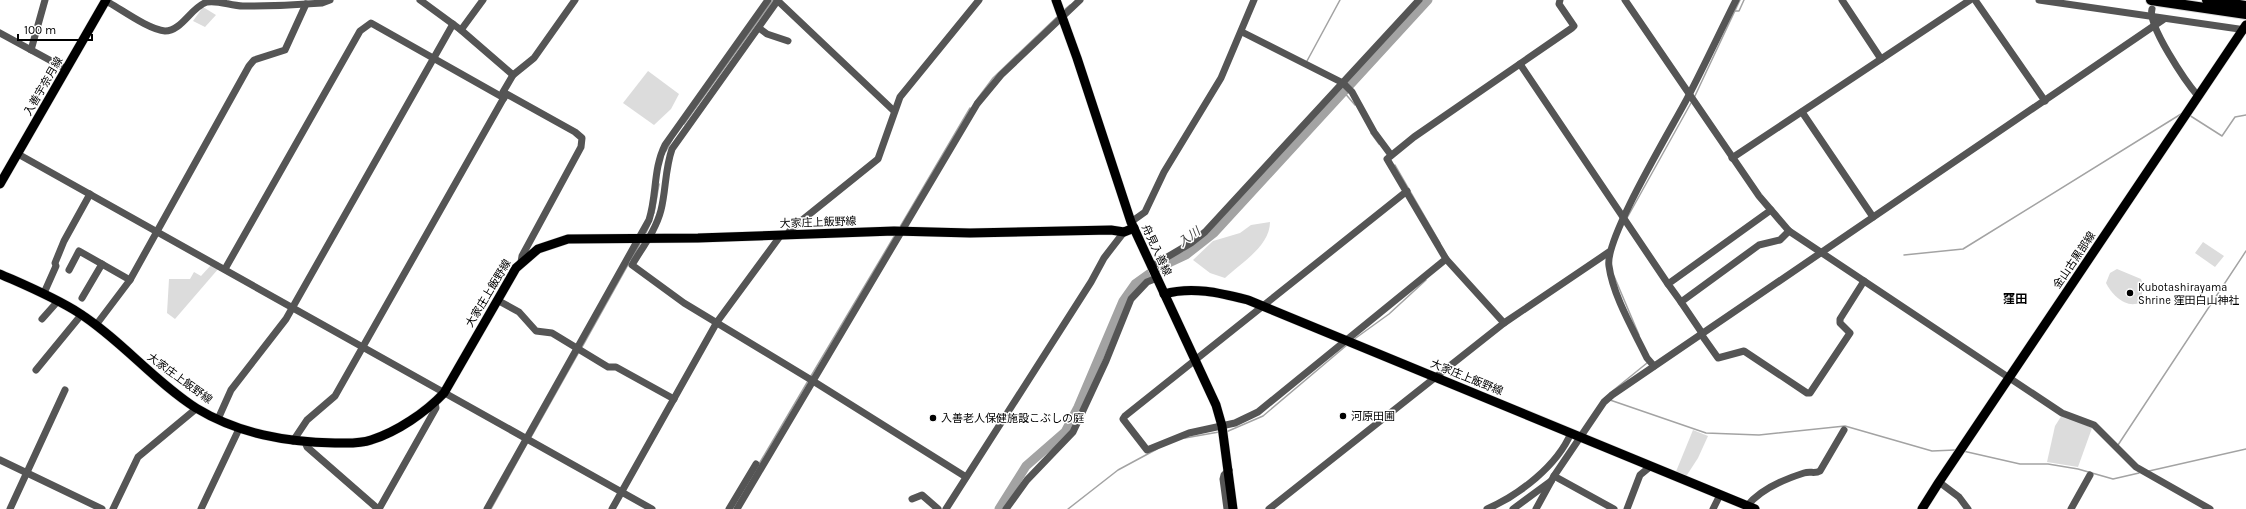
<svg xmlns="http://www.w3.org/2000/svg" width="2246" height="509" font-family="Karla,'Noto Sans JP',sans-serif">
  <rect width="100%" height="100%" fill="#fff"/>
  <g fill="#dcdcdc">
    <polygon points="203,7 216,15 205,27 193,21"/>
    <polygon points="648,71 679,94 671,109 654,125 623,103"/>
    <path d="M1270,222C1270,246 1241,263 1225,278L1210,273L1193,260L1213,241L1240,233L1251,225Z"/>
    <polygon points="2203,242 2224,256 2215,267 2195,253"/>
    <polygon points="212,264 219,268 175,319 167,313 169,279 190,279 194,272 201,276"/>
    <path d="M2117,269L2141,279L2143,285L2141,302C2127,310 2112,295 2106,283L2110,273Z"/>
    <polygon points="2062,415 2092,428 2078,467 2047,462 2055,426"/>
    <polygon points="1693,430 1708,436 1698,458 1685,478 1675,474"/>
  </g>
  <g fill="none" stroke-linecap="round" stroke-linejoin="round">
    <g stroke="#a3a3a3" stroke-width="1.5">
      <polyline points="1064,10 1070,5"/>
      <polyline points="1735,11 1739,11 1744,0"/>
      <polyline points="1307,61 1340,0"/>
      <polyline points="1343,91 1355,105"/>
      <polyline points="1694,98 1740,0"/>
      <polyline points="975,102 993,78 1058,16"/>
      <polyline points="2189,115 2222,136 2235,117 2246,115"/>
      <polyline points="684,124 773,0"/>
      <polyline points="1371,133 1379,144"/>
      <polyline points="666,151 672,140"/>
      <polyline points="1395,165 1440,243"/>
      <polyline points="654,213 659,184"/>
      <polyline points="1627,218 1691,103"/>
      <polyline points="900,227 970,108"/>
      <polyline points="645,235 650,224"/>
      <polyline points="1904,255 1963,249 2181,114"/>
      <polyline points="631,260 641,242"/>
      <polyline points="1614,276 1639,335"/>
      <polyline points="1353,340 1389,314 1426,280"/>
      <polyline points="581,349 629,263"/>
      <polyline points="811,376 895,235"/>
      <polyline points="1610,393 1647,363"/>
      <polyline points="1610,400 1706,433 1759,435 1845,426 1932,451 1955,450"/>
      <polyline points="1226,432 1263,416 1347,345"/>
      <polyline points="1185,438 1219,432"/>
      <polyline points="530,439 579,352"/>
      <polyline points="2118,445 2246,251"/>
      <polyline points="1963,451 2020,464 2048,464 2078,469 2113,479 2139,473"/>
      <polyline points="759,464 808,381"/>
      <polyline points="2149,471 2246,449"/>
      <polyline points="491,509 528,442"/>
      <polyline points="1068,509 1118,470 1157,449"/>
    </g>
    <polyline stroke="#a3a3a3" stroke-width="9" points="999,509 1026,466 1065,432 1078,407 1123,301 1135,284 1156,269 1186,255 1214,233 1428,0"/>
    <g stroke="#dbdbdb" stroke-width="10">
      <g id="major">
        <polyline points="1056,0 1077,58 1131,222 1216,405 1222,426 1233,509"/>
        <polyline points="0,184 106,0"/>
        <path d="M0,274C27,286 54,297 79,313C121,340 154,381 196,408C239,434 286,442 335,443C347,443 360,444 371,440C397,432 426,412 444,393L516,268L538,249L568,239L698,238L894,231L970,233L1111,230L1124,232L1134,228"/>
        <path d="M1164,294C1193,286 1220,293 1248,300L1755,509"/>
        <polyline points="1922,509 1939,482 2246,25"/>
      </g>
    </g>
    <g stroke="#dbdbdb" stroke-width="12">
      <g id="highway">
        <polyline points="2151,0 2246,14"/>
        <polyline points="2207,0 2246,6"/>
      </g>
    </g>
    <g stroke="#555" stroke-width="7">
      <polyline points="420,0 461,30 513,75"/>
      <polyline points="777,0 894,111"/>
      <path d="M778,0L672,149C665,169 666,190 661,210C656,230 642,248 632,265L684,303L813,381L966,477"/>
      <polyline points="1625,0 1759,196 1789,231 2062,413 2094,425 2136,467 2210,509"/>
      <polyline points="1842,0 1881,59"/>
      <polyline points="1975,0 2045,101"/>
      <polyline points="2039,0 2246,30"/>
      <path d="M106,1C121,9 149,30 165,31C182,31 191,7 207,2C219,0 231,6 243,6C269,6 296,5 322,3L330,0"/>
      <path d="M2152,9C2147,25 2186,82 2198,96"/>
      <polyline points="759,28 767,34 788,41"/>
      <polyline points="461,30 483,0"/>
      <polyline points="1242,32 1343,83 1352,92 1374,132 1391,155"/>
      <polyline points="0,33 66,69"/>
      <polyline points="31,50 45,0"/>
      <polyline points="1520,64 1668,284"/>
      <polyline points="1802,112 1873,217"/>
      <polyline points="18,154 652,509"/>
      <polyline points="1732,158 1970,0"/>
      <polyline points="1407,191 1125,416 1123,419 1147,450 1189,433 1235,423 1258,412 1446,259 1387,159 1414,137 1572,28 1574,26 1559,4 1560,0"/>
      <polyline points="1131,222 1145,212 1164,172 1221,78 1254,0"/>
      <polyline points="787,235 791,229 878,159 900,97 979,0"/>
      <polyline points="521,262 522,256 581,147 582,138 575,132 503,92 513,75 534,58 575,0"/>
      <polyline points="1152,266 1191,243 1205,232 1419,0"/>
      <polyline points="225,269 360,31 371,23 504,98"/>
      <polyline points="69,270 79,251 130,280"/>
      <polyline points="44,293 56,266 55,263 64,241 90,194"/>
      <polyline points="82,298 102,264"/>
      <polyline points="497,300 519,312 536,331 552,333 608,367 616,367 674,399"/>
      <polyline points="1681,302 1668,284 1771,210"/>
      <polyline points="42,319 58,301"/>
      <polyline points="1504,323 1609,252"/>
      <polyline points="96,325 130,280 249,66 254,60 285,50 306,4"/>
      <polyline points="1702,333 1681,302 1759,245 1780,240 1789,231"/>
      <polyline points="1701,334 1718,358 1744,351 1807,393 1810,393 1850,333 1840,323 1840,319 1864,281"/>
      <path d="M1654,366L1647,358C1634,331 1613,296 1609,266C1604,239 1673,126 1689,95C1705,64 1720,32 1736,0"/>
      <polyline points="36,370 82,314"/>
      <polyline points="218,419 231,390 286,319 453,24"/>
      <polyline points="293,441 307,420 335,396 506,94"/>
      <polyline points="305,442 307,447 378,509"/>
      <polyline points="0,460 102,509"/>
      <polyline points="1554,476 1614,509"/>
      <polyline points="1939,482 1959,497 1968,509"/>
      <polyline points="912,499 922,495 938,509"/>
      <path d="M1747,506C1760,490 1785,479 1804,473C1810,471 1815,474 1820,471L1844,430"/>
      <polyline points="10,509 65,390"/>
      <polyline points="113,509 138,457 197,408"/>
      <polyline points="201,509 239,429"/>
      <polyline points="379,509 436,408 435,402"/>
      <path d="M487,509L649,220C657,195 653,169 665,145L768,0"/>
      <polyline points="612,509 717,322 781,235"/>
      <polyline points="729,509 756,464"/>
      <polyline points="737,509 977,104 1001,75 1080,0"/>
      <polyline points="946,509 1091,282 1104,258 1124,232"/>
      <polyline points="1006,509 1027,480 1073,432 1106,361 1131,299 1147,282 1157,278"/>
      <polyline points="1227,509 1223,479 1224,475 1229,470"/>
      <polyline points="1269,509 1504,323 1446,259"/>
      <path d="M1487,509C1519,495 1557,466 1571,433"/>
      <polyline points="1513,509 1551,481"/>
      <polyline points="1536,509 1554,476 1604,402 1612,395 2164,19"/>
      <polyline points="1627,509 1640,475 1651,466"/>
      <polyline points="1713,509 1720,495"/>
      <polyline points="2071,509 2090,475"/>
    </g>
    <use href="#major" stroke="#000" stroke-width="9"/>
    <use href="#highway" stroke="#000" stroke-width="10"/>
  </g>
  <g fill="#000" stroke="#fff" stroke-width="1.5">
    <circle cx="2130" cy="293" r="4"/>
    <circle cx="1343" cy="416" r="4"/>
    <circle cx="933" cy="418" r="4"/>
  </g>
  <g text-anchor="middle" stroke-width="3" stroke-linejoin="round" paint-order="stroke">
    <g font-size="11" fill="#000" stroke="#fff">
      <text transform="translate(43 86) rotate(-60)" y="4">入善宇奈月線</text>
      <text transform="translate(818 222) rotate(-2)" y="4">大家庄上飯野線</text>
      <text transform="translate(1157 250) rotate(65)" y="4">舟見入善線</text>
      <text transform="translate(2074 260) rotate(-56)" y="4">金山古黒部線</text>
      <text transform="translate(488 293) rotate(-59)" y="4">大家庄上飯野線</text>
      <text transform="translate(1467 377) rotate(22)" y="4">大家庄上飯野線</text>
      <text transform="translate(180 378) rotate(36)" y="4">大家庄上飯野線</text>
    </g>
    <g font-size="11" fill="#000" stroke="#fff" text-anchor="start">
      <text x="2138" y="291">Kubotashirayama<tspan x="2138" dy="13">Shrine 窪田白山神社</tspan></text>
      <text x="1351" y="420">河原田圃</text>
      <text x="941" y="422">入善老人保健施設こぶしの庭</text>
    </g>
    <g font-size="12" font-style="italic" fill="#444" stroke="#fff">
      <text transform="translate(1189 237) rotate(-36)" y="4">入川</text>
    </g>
    <g font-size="12" font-weight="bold" fill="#000" stroke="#fff">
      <text x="2015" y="303">窪田</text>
    </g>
  </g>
  <path d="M18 34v6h74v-6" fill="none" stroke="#000000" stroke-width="2"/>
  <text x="24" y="34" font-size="12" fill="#000000" stroke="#ffffff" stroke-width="3" paint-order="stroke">100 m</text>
</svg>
